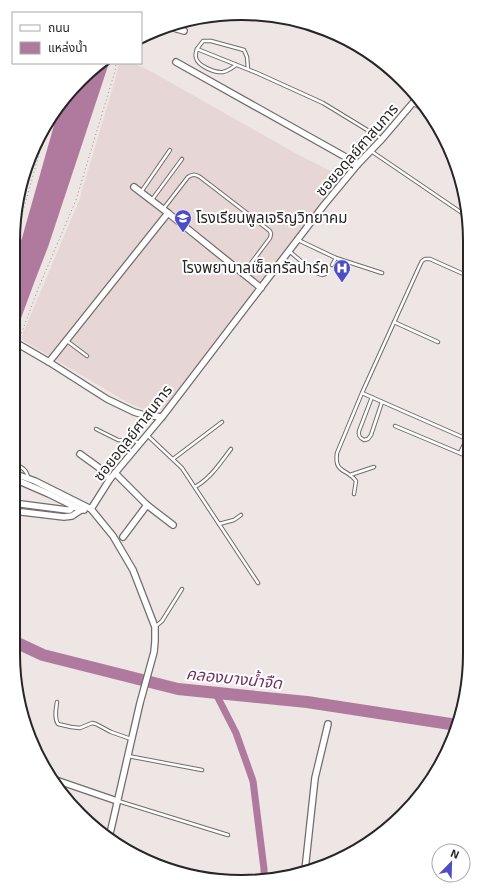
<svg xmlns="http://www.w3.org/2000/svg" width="483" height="895" font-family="'Exo 2','Noto Sans Thai',sans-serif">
  <rect width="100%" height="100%" fill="#ede6e5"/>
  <polygon fill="#e6d6d5" points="119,63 133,63 152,72 295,153 344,178 166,409 155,411 150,411 143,409 127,402 24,341 21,338 79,201 116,77"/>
  <polygon fill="#af7a9e" points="100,63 109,63 48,247 34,283 13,340 13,259 22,238 58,111"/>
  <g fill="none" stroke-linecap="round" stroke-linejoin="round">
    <polyline stroke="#af7a9e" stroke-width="7" points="215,692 236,733 253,781 264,869 264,880"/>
    <polyline stroke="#af7a9e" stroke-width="12" points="13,641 43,655 178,689 307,702 457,725"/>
    <g stroke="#726c6b" stroke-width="4.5">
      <g id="service">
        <path d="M197,49C196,52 195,55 196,58C198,66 215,73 223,72C228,71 232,68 236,65"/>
        <polyline points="248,69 247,57 244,50 211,41 203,41 197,49 257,73 323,103 382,139"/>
        <polyline points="413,104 428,111"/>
        <polyline points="371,151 462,213 466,214 468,213"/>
        <polyline points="141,192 170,150"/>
        <polyline points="151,201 182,159"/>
        <path d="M164,208L188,177C193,174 195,174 200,177L270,231L271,234L270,238L243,274"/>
        <polyline points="298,240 336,258 382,273"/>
        <polyline points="289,251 314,272 322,275 325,274"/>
        <polyline points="332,265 336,258"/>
        <polyline points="394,322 438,342"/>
        <polyline points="67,341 87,356"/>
        <polyline points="362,393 469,440"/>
        <path d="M372,397L359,431C358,436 360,438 364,440L368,439L371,435L382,402"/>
        <polyline points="395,426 469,457"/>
        <polyline points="96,429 118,440 134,441 140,443"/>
        <polyline points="147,435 182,468 258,583"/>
        <polyline points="460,453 469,434"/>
        <polyline points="173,459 222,422"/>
        <path d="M13,463C21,467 27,469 28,478"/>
        <polyline points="350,475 374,467"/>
        <path d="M195,487C211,478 220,463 231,449"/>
        <path d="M354,494L356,481C347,468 334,474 337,453L362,393L420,265L422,261L425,259H430L468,276"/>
        <polyline points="219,524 234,520 241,515"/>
        <polyline points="155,627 162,621 182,589"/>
        <path d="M57,702C56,709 54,718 58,724L71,727L80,728L92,723L96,724L111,732L131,739"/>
        <polyline points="128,756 202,770"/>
        <polyline points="118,801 228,835"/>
      </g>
    </g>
    <g stroke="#726c6b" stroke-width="8">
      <g id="minor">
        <polyline points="170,27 184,31"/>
        <polyline points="176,62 358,164"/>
        <polyline points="134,187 168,213 261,288"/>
        <polyline points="13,341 49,362 107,399 134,412 144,415 162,417"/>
        <polyline points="49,362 168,213"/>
        <polyline points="80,454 98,467 110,479"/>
        <polyline points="13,473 35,481 91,509"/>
        <polyline points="115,473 147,505 173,525"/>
        <polyline points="13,479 19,481 49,494 81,510"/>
        <polyline points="13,503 67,510 70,510 74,506"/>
        <polyline points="22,512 64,517 72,516 81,510 84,510"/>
        <polyline points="123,537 147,505"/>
        <polyline points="53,779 117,801"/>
        <polyline points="109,838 140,703 154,652 155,641 155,627 133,570 113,536 91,509 110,479 162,417 324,205 358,164 382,139 417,98"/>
        <polyline points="305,870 315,778 328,724"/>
      </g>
    </g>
    <g stroke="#95908f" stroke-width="1" stroke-dasharray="1 3" stroke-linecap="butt">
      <polyline points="13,246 48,123"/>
      <polyline points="20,337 38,289 76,200 115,71 116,63"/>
      <polyline points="426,784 426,782"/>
    </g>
    <use href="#service" stroke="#fff" stroke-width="2.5"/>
    <use href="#minor" stroke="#fff" stroke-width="5.5"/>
  </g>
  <defs>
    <g id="school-pin" transform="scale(0.9)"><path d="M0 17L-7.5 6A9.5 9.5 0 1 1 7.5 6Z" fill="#4d4dc4" stroke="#fff"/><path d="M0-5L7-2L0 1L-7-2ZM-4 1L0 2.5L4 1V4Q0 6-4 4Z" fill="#fff"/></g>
    <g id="hospital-pin" transform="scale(0.9)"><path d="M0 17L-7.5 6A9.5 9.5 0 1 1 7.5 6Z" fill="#4d4dc4" stroke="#fff"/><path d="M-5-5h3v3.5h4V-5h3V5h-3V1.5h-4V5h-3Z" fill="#fff"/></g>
  </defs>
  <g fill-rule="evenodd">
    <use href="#school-pin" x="183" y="218"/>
    <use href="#hospital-pin" x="342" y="268"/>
  </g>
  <g text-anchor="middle" stroke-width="4" stroke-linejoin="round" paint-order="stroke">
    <g font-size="15" fill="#282625" stroke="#fff">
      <text transform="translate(357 150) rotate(-49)" y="5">ซอยอดุลย์ศาสนการ</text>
      <text transform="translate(133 433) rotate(-52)" y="5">ซอยอดุลย์ศาสนการ</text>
    </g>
    <g font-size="15" fill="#282625" stroke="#fff" text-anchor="start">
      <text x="196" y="223">โรงเรียนพูลเจริญวิทยาคม</text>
      <text x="329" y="273" text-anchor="end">โรงพยาบาลเซ็ลทรัลปาร์ค</text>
    </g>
    <g font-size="16" font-style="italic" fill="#713060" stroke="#fff">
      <text transform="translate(234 678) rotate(6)" y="6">คลองบางน้ำจืด</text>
    </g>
  </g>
  <path d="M0 0H483V895H0ZM241 20H242A221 221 0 0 1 463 241V654A221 221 0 0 1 242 875H241A221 221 0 0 1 20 654V241A221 221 0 0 1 241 20Z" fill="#fff" fill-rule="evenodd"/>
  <path fill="none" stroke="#282625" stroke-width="2" d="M241 20H242A221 221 0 0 1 463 241V654A221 221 0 0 1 242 875H241A221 221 0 0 1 20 654V241A221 221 0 0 1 241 20Z"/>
  <rect x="12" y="12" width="130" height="52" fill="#ffffff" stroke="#a9a8a8"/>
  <rect x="20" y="25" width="20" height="6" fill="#ffffff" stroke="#a9a8a8"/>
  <text x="48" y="32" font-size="12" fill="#282625">ถนน</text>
  <rect x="20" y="42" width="20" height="12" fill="#af7a9e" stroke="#a9a8a8"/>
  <text x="48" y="52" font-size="12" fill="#282625">แหล่งน้ำ</text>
  <g transform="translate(451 863) rotate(23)"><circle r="19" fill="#ffffff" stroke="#a9a8a8"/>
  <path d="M0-3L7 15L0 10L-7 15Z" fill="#4d4dc4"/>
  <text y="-6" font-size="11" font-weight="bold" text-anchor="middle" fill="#282625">N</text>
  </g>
</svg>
